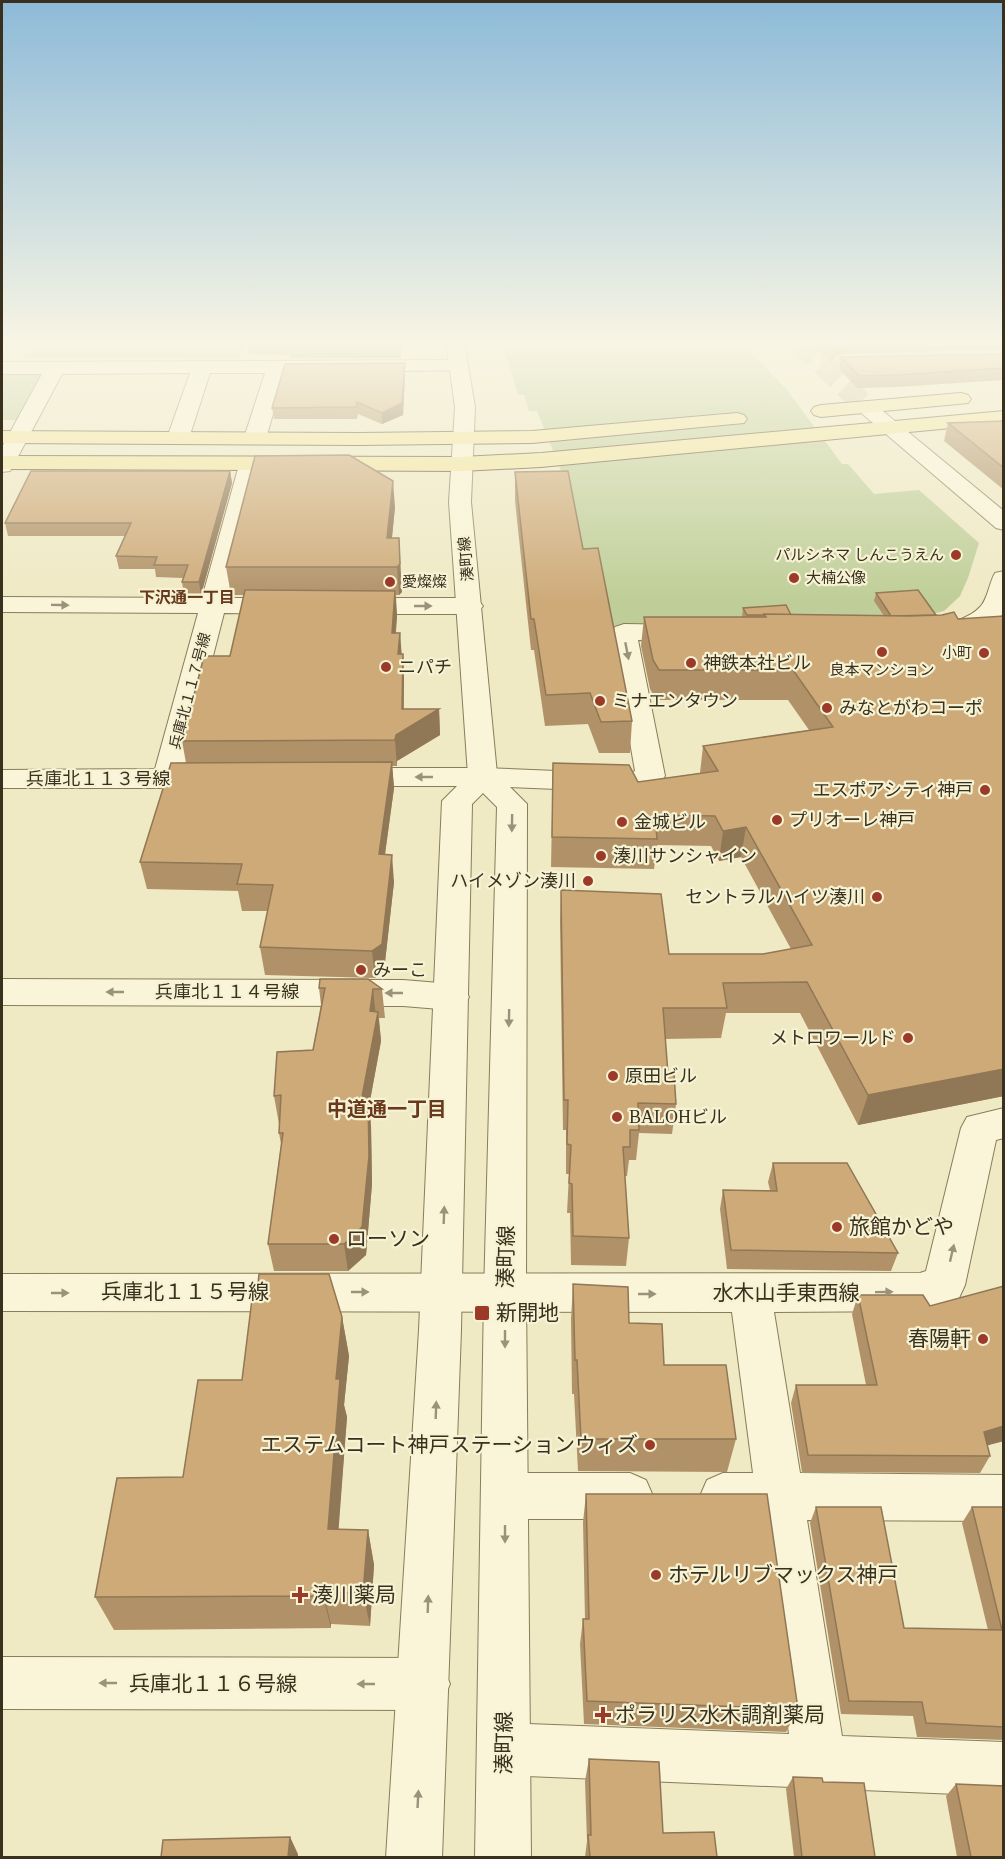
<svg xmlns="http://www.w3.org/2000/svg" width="1005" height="1859" font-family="'Times New Roman','Noto Sans JP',serif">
  <rect width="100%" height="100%" fill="#efe9c4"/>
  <g fill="#bfce98">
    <polygon points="33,342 245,342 240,358 24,357"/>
    <polygon points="496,342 741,342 787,390 842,464 848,464 874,494 919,490 979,543 968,578 960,596 944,611 894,624 606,626 587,604 566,483 537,411 529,411 524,395 518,395 505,352 499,352"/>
    <polygon points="41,370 45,373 17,420 2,420 2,371"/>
  </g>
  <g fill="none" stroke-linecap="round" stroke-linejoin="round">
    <polyline stroke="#cbc4a3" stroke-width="22" stroke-dasharray="22 10" stroke-linecap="butt" points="799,342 866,407"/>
    <polyline stroke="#cbc4a3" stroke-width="22" stroke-dasharray="22 10" stroke-linecap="butt" points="821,363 843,362"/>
    <g stroke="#8a7c5a" stroke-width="2">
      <g id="minor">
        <polygon points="458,360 465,362 468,366 465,370 285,373 266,438 262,442 255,444 248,442 244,438 265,373 210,373 189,438 185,442 178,444 171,442 167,438 190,373 62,374 13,466 10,471 2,472 2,447 42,374 2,374 2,362"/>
        <polygon points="250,458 258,460 261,465 227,598 285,598 294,601 298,606 294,611 285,614 224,613 184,769 210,769 220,771 225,778 220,785 210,787 167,788 2,788 2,770 155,769 198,613 2,612 2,597 202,598 239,465 242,460"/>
        <path d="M1004,571V613C990,630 952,643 932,637L928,632L932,627C947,623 968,620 980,607C988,599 989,583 995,573Z"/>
        <polygon points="351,598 470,598 479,601 483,606 479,611 470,614 351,614 342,611 338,606 342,601"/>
        <polygon points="624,624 686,625 695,628 699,633 695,638 686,641 638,640 665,776 660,783 631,792 483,786 348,786 338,784 333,777 338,770 348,768 483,768 628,774 635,771 611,632 615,627"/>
        <polygon points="2,979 403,980 452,984 464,988 469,997 464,1006 452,1010 403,1006 2,1005"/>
        <polygon points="1004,1108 1004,1138 996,1140 965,1285 959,1298 920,1311 774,1312 800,1473 1004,1475 1004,1521 807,1520 842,1736 1004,1742 1004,1796 504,1775 485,1768 478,1749 485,1730 504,1723 789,1734 760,1520 723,1519 707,1512 700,1496 707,1480 723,1473 753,1473 732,1312 2,1311 2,1274 920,1273 926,1271 961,1128 967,1117"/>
        <polygon points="506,1473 630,1473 646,1480 653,1496 646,1512 630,1519 506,1519 490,1512 483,1496 490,1480"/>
        <polygon points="2,1657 424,1658 442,1666 450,1684 442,1702 424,1710 2,1709"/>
      </g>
    </g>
    <g stroke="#8a7c5a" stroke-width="2">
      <g id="tertiary">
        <polygon points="446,342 464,342 475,407 471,502 497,774 527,804 526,1294 531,1858 475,1858 484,1294 497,807 483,793 472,804 461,1330 442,1858 386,1858 419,1330 442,801 468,775 449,502 455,407"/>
        <polygon points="866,401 873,403 1004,511 1004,530 996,528 859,411 856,407 859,403"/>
      </g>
    </g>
    <g stroke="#58492e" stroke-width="2">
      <g id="primary">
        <polygon points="961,393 968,395 971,399 968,403 821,417 814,415 811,411 814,407 821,405"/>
        <polygon points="1004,411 1004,423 541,467 461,471 2,469 2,456 461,457 541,453"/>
        <polygon points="737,413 744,415 747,419 744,423 532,443 359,445 2,443 2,431 359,433 532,431"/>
      </g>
    </g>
    <use href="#minor" fill="#faf5d8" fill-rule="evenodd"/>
    <use href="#tertiary" fill="#faf5d8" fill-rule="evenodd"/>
    <use href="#primary" fill="#f3e69c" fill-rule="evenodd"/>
  </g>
  <g fill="#b19268">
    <polygon points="247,342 401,342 401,358 291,358 291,355 249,354"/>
    <polygon points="810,342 1004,342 1004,349 843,354 835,356 831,362"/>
    <polygon points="1004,354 1004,380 896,387 857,388 839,369 841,357"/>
    <polygon points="405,363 405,374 403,415 382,424 358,414 357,419 274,419 272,408"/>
    <polygon points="1004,421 1004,490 944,441 948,423"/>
    <polygon points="230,471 232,483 201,595 184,595 182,582 183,578 156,577 155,569 119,569 116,556 125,536 8,536 5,523"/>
    <polygon points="515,472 583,549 632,721 630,753 599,753 588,724 545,726 534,650 531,650 515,501"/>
    <polygon points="395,507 392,538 402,592 399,595 396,595 397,616 396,633 400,633 401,654 403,654 404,679 404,709 439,709 440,735 397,761 397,766 392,766 394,788 385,855 394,882 384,971 375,978 265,975 260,947 268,911 242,911 238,891 147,889 140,862 186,763 182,741 230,656 244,595 231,595 226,567"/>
    <polygon points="918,590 1004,1096 858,1125 800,1013 726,1013 721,1038 665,1039 668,1074 676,1104 672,1134 639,1133 636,1160 629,1160 627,1176 625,1176 629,1238 626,1266 571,1265 570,1213 567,1213 569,1174 566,1174 566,1130 563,1130 560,921 561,890 669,954 763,954 791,949 741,857 719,861 711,846 657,845 654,869 551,867 553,763 638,782 700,773 703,746 809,730 788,700 656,700 650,689 641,646 644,617 742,617 743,608 791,615 884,616 874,601 876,593"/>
    <polygon points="319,988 382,989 385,1018 379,1018 381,1041 369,1106 371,1126 372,1184 366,1255 348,1271 274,1271 268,1244 281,1144 279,1133 279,1124 274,1096 313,1050 321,1005"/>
    <polygon points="773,1163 898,1253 891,1271 727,1269 720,1209 723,1190 770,1190 768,1182"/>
    <polygon points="573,1284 629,1323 664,1365 736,1439 727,1472 578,1471 574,1394 572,1394 571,1319"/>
    <polygon points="1004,1286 1004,1441 987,1445 990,1456 980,1473 802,1472 791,1403 796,1385 866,1385 852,1314 858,1295 930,1306"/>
    <polygon points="342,1317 349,1356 344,1405 347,1417 338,1530 368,1530 374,1565 370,1626 331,1624 331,1628 114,1630 95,1597 183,1477 242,1380"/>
    <polygon points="586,1494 798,1709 786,1732 584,1724 580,1644 583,1619 585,1619 583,1522"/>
    <polygon points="816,1507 904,1628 988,1630 962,1523 972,1507 1004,1507 1004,1740 917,1737 913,1716 841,1714 810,1523"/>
    <polygon points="589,1759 663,1833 717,1857 585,1857 587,1841 585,1781"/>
    <polygon points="793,1777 823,1782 875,1857 794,1857 786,1789"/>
    <polygon points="956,1784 1004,1857 957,1857 946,1796"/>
  </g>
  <g fill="#907755">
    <polygon points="845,342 843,354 835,356 831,362 833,350 837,344"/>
    <polygon points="405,363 405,374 403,415 382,424 382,413"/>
    <polygon points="230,471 232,483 201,595 199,582"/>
    <polygon points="393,481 395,507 389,566 387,538"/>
    <polygon points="399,538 402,592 399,595 397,567"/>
    <polygon points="395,591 397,616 393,658 392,633"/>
    <polygon points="400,633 402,658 398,654"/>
    <polygon points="403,654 404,679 403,730 439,709 440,735 397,761 397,766 395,740 402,709"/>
    <polygon points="392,762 394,788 381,882 379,854"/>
    <polygon points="746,827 741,857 719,861 723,831"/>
    <polygon points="392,855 394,882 384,971 375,978 372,951"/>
    <polygon points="373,989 376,1018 378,1012 381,1041 369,1106 371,1126 372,1184 366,1255 348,1271 344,1244 362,1097 370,1011"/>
    <polygon points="1004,1069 1004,1096 858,1125 868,1095"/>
    <polygon points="342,1317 349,1356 344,1405 347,1417 336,1564 328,1529 336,1379"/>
    <polygon points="1004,1426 1004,1441 974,1449 984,1432"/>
    <polygon points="368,1530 374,1565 370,1626 363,1593"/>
    <polygon points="323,1592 331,1624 331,1628 323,1596"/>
    <polygon points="290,1837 298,1854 298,1857 288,1857"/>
  </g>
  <g fill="#ceaa79" stroke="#907755" stroke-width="1.5">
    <polygon points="824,342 846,342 837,344 833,350"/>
    <polygon points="1004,354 1004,368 898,375 859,376 841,357"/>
    <polygon points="405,363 402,403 382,413 357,402 356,407 272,408 285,364"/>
    <polygon points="1004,421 1004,468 948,423"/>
    <polygon points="349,455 393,481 387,538 399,538 400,564 397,567 226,567 255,456"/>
    <polygon points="31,471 230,471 199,582 182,582 188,565 154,565 157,557 116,556 131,523 5,523"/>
    <polygon points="568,471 583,549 598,548 632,721 601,722 590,693 546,695 534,619 531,619 515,472"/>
    <polygon points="245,590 395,591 392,633 400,633 398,654 403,654 402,709 439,709 396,735 395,740 182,741 204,656 230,656"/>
    <polygon points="918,590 936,615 891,616 876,593"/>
    <polygon points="786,605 791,615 747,615 743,608"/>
    <polygon points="954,612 958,619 1004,616 1004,1069 868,1095 807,982 723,983 727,1008 663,1008 668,1074 674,1074 676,1104 638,1103 639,1130 630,1130 630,1147 623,1147 629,1238 573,1236 572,1184 569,1183 571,1145 567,1144 568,1100 564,1100 561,890 661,894 669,954 763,954 812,945 746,827 723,831 715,816 655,815 657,839 552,837 553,763 629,765 638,782 718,771 703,746 833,727 793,670 659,670 653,660 644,617 766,617 764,614 909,616 942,615"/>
    <polygon points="392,762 379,854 392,855 382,944 372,951 260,947 273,885 237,884 242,864 140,862 171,763"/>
    <polygon points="320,979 368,979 382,989 373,989 370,1011 378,1012 362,1097 368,1097 369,1156 362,1227 344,1244 268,1244 283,1133 279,1133 281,1095 274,1096 277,1052 313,1050 325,988 319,988"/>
    <polygon points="773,1163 847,1163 898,1253 731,1250 723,1190 777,1191"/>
    <polygon points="259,1274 329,1274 342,1317 336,1379 340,1379 328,1529 368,1530 363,1593 323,1592 323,1596 95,1597 117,1478 183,1477 198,1380 242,1380 254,1283 258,1283"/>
    <polygon points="573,1284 628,1287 629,1323 662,1324 664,1365 726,1365 736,1439 581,1439 577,1360 575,1360"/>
    <polygon points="1004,1286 1004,1426 984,1432 990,1456 808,1455 796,1385 877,1385 858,1295 923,1295 930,1306"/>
    <polygon points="586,1494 767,1494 798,1709 587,1701 583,1619 589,1619"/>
    <polygon points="816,1507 881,1507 904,1628 1002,1630 972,1507 1004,1507 1004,1727 926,1723 922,1702 849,1701"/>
    <polygon points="589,1759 659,1762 663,1833 714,1832 717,1857 590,1857 588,1835 591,1835"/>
    <polygon points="793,1777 822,1778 823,1782 864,1783 875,1857 802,1857"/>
    <polygon points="956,1784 1004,1786 1004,1857 971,1857"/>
    <polygon points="290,1837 288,1857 161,1857 163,1840"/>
  </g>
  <defs><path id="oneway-solid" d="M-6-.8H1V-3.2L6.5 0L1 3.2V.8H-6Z" transform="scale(1.5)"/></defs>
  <g fill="#9a927b">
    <use href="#oneway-solid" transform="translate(60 605) rotate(1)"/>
    <use href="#oneway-solid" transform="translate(423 606)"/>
    <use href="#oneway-solid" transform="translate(627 651) rotate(79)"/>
    <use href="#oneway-solid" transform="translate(424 777) rotate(180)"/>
    <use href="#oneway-solid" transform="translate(512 823) rotate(91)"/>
    <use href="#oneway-solid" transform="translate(115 992) rotate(-180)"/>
    <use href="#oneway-solid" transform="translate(394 993) rotate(-180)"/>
    <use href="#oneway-solid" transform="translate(509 1018) rotate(91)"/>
    <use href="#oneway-solid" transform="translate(444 1215) rotate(-88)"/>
    <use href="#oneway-solid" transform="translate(952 1253) rotate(-77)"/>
    <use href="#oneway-solid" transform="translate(360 1292)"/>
    <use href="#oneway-solid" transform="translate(884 1292) rotate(-1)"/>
    <use href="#oneway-solid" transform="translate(60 1293)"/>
    <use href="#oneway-solid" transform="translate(647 1294)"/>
    <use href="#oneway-solid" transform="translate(505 1339) rotate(90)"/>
    <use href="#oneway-solid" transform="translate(436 1410) rotate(-88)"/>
    <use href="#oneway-solid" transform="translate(505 1534) rotate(90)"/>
    <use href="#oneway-solid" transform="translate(428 1604) rotate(-88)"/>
    <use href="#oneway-solid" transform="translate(108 1683) rotate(-180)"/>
    <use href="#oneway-solid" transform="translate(366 1684) rotate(-180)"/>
    <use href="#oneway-solid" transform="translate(418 1799) rotate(-87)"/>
  </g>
  <linearGradient id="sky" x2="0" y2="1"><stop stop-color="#8dbad8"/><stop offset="0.57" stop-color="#f8f5e4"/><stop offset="1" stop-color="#f8f5e4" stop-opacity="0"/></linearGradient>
  <rect width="1005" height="602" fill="url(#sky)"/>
  <g fill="#9b3a29" stroke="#f6f2d4" stroke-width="2">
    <circle cx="956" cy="555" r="6"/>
    <circle cx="794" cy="578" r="6"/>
    <circle cx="390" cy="582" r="6"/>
    <circle cx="882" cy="652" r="6"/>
    <circle cx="984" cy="653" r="6"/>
    <circle cx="691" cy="663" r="6"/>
    <circle cx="386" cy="667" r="6"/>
    <circle cx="600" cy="701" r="6"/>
    <circle cx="827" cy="708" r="6"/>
    <circle cx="985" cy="790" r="6"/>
    <circle cx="777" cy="820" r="6"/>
    <circle cx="622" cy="822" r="6"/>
    <circle cx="601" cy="856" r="6"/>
    <circle cx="588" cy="881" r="6"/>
    <circle cx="877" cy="897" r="6"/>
    <circle cx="361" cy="970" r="6"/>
    <circle cx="908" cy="1038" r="6"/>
    <circle cx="613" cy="1076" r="6"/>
    <circle cx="617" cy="1117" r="6"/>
    <circle cx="837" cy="1227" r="6"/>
    <circle cx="334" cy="1239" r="6"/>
    <rect x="474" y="1305" width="16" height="16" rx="3"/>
    <circle cx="983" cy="1339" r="6"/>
    <circle cx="650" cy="1445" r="6"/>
    <circle cx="656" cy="1575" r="6"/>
    <path d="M297 1586h6v6h6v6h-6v6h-6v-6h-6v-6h6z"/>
    <path d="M600 1706h6v6h6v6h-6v6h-6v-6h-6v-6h6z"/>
  </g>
  <g text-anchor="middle" stroke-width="4.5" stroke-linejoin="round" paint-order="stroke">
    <g font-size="15" fill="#3a301e" stroke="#f6f2d4" text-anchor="end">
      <text x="944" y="560">パルシネマ しんこうえん</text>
      <text x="806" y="583" text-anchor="start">大楠公像</text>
      <text x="402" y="587" text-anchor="start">愛燦燦</text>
      <text x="972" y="658">小町</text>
      <text x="882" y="675" text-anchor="middle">良本マンション</text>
    </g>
    <g font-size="15" fill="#3a301e" stroke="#f6f2d4">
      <text transform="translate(466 559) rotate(-95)" y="5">湊町線</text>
      <text transform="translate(190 691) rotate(-75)" y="5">兵庫北１１７号線</text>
    </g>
    <g font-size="16" font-weight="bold" fill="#68391d" stroke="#f6f2d4">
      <text x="187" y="603">下沢通一丁目</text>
    </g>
    <g font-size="18" fill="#3a301e" stroke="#f6f2d4" text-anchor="start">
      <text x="703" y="669">神鉄本社ビル</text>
      <text x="398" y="673">ニパチ</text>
      <text x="612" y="707">ミナエンタウン</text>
      <text x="839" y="714">みなとがわコーポ</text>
      <text x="973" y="796" text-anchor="end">エスポアシティ神戸</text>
      <text x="789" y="826">プリオーレ神戸</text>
      <text x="634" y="828">金城ビル</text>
      <text x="613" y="862">湊川サンシャイン</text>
      <text x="576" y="887" text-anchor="end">ハイメゾン湊川</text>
      <text x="865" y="903" text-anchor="end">セントラルハイツ湊川</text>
      <text x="373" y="976">みーこ</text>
      <text x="896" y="1044" text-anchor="end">メトロワールド</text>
      <text x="625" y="1082">原田ビル</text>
      <text x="629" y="1123">BALOHビル</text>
    </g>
    <g font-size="18" fill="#3a301e" stroke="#f6f2d4">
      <text x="98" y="785">兵庫北１１３号線</text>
      <text x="227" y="998">兵庫北１１４号線</text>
    </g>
    <g font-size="20" font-weight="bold" fill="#68391d" stroke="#f6f2d4">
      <text x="387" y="1116">中道通一丁目</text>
    </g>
    <g font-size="21" fill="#3a301e" stroke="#f6f2d4" text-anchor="start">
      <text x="849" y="1234">旅館かどや</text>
      <text x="346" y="1246">ローソン</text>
      <text x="496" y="1320">新開地</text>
      <text x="971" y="1346" text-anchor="end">春陽軒</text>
      <text x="638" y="1452" text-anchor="end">エステムコート神戸ステーションウィズ</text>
      <text x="668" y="1582">ホテルリブマックス神戸</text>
      <text x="312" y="1602">湊川薬局</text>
      <text x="615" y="1722">ポラリス水木調剤薬局</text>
    </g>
    <g font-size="21" fill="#3a301e" stroke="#f6f2d4">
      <text transform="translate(506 1257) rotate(-89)" y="7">湊町線</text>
      <text x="185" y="1299">兵庫北１１５号線</text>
      <text x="786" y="1300">水木山手東西線</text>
      <text x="213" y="1691">兵庫北１１６号線</text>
      <text transform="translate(504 1743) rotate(-90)" y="7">湊町線</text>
    </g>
  </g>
  <rect width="1005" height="1859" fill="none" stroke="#3a301e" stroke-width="6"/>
</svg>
